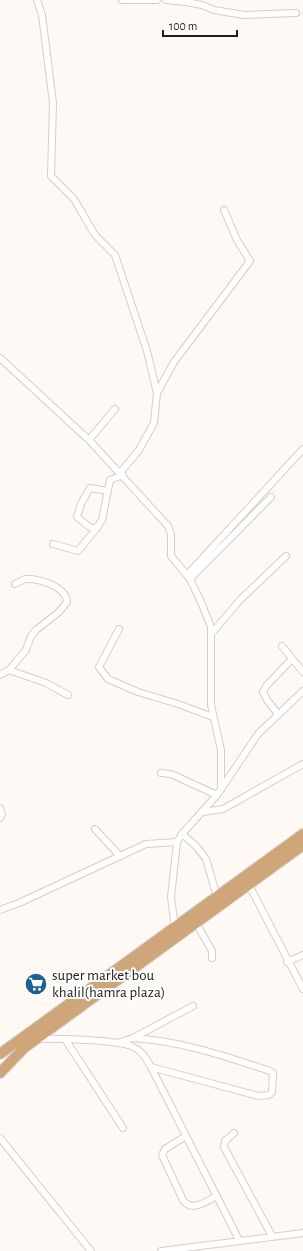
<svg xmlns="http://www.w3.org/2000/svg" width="303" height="1251" font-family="'Alegreya Sans',sans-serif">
  <rect width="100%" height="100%" fill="#fef9f4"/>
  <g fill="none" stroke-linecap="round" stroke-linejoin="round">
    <g stroke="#d4cec8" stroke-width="8">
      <g id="minor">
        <polyline points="37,0 42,15 53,103 51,176 74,199 95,235 115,255 147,351 157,393 154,423 139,450 120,473"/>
        <polyline points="122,0 157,0"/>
        <polyline points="166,0 186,2 202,5 214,10 244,15 296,13"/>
        <polyline points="0,358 89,440 168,526 171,534 171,556 190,579 201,602 211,627 211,705 221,750 221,789"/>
        <polyline points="157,393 174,362 250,261 237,240 224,210"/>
        <polyline points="89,440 115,409"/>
        <polyline points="108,491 90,488 81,504 77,517 88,526 96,529 102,520 110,480 123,475"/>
        <polyline points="53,544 78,551 96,529"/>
        <polyline points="187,575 303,449"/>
        <polyline points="190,579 271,497"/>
        <polyline points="119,629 99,667 108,679 138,692 178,704 213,717"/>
        <polyline points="212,633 240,600 286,556"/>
        <polyline points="282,646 303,672"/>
        <path d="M9,670L26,650L31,636L36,630L59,612L67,602C66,586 38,578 25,579L15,584"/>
        <polyline points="0,675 9,670 46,683 68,695"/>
        <polyline points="278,714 267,700 263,692 267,685 292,659"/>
        <polyline points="161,773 171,774 217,795"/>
        <polyline points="0,808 2,814 0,818"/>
        <polyline points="203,812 223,809 303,764"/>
        <polyline points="95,829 120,856"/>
        <polyline points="182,834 196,846 206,859 217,897"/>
        <polyline points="249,885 303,989"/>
        <polyline points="0,910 19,903 146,844 177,842"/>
        <polyline points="196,923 212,951 212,958"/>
        <polyline points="175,928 171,897 177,842 182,834 217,795 258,734 303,691"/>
        <polyline points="287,962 303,955"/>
        <path d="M133,1038C181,1041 225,1056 270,1071L273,1073L272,1092L269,1095L258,1096L151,1067"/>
        <path d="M38,1039C55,1038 121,1040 133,1047C143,1051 146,1059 151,1067L239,1240"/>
        <polyline points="65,1039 123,1128"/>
        <polyline points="117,1043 133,1038 193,1006"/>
        <polyline points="234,1133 225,1141 224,1147 272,1236"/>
        <path d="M186,1136L165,1149L162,1155L183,1200C192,1213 206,1201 217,1196"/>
        <polyline points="0,1138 91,1251"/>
        <polyline points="161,1251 303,1233"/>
      </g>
    </g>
    <g stroke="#d7d6d6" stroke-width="12">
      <g id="trunk">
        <polyline points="0,1054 303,834"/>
        <polyline points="0,1073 24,1048 303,845"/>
      </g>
    </g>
    <use href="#minor" stroke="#fff" stroke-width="6"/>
    <use href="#trunk" stroke="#cfa67a" stroke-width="10"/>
  </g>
  <defs>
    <g id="supermarket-disc" transform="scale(1.15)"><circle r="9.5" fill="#1e5f95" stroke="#fff"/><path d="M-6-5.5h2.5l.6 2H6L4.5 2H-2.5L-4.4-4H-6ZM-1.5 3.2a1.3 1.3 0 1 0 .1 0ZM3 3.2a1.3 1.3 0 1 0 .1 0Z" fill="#fff"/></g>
  </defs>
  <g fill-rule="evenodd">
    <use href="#supermarket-disc" x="36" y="984"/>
  </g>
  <g text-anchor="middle" stroke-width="4" stroke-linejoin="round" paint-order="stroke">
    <g font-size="15" fill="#1f1d1b" stroke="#fff" text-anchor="start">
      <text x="52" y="980">super market bou<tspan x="52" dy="17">khalil(hamra plaza)</tspan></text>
    </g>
  </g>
  <path d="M163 30v6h74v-6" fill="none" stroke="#1f1d1b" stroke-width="2"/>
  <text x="169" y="30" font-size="12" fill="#1f1d1b" stroke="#ffffff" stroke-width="3" paint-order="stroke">100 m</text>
</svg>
